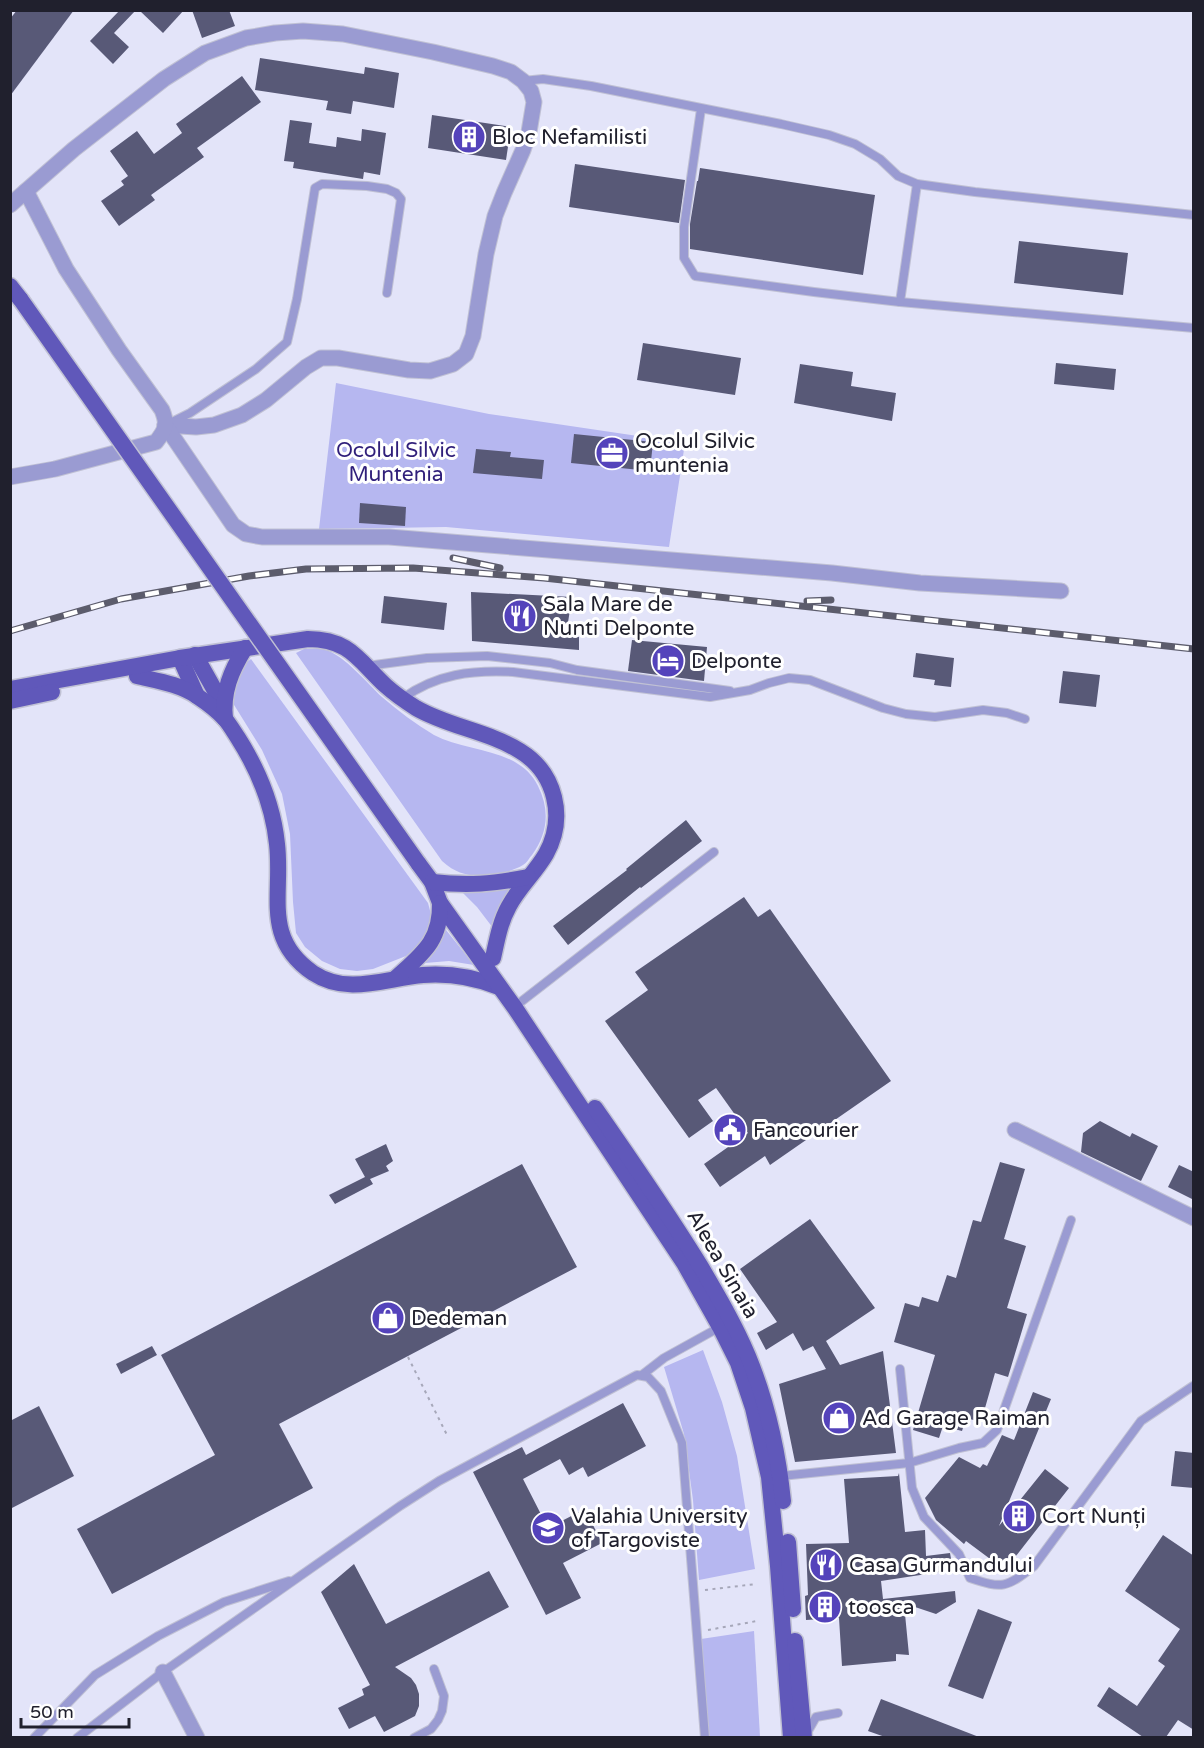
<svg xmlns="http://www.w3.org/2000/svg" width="1204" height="1748" font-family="'Varela Round',sans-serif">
  <rect width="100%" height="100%" fill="#e3e4f9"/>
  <g fill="#b6b7f0">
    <polygon points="336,383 489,414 685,443 669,547 446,527 319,529"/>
    <path d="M304,649C311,649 320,648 326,650C345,656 368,684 382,697C398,711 416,724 434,735C467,753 519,747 538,786C550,810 548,833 532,855C529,858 527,863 523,865C513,871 500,874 488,875C468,876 458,875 442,861L296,653Z"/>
    <polygon points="251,659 428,903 432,918 429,931 421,944 406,956 373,969 357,971 340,969 322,961 305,947 296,933 293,902 290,834 282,794 262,750 231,700 238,669"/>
    <polygon points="513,888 493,928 477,907 463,893 488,892"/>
    <polygon points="446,930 474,965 449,961 425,963 440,943"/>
    <polygon points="703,1350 722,1402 737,1456 755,1569 699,1580 693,1500 684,1434 664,1367"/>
    <polygon points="754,1631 760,1737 708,1737 701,1639"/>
  </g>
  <g fill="#585977">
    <polygon points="17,10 74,10 10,96 10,19"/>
    <polygon points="120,10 136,10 114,33 129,47 113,64 90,41"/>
    <polygon points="139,10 184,10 163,33"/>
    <polygon points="192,10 229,10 235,26 202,38"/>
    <polygon points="260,58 364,74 365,67 399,73 394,108 353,101 351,114 326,110 328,101 255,90"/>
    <polygon points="242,76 261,102 197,148 204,157 151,195 155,200 119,226 101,201 124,185 121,181 128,176 110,151 137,131 154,154 182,133 176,124"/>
    <polygon points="432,115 511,127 506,160 428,148"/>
    <polygon points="290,120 312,123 309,143 336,147 337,137 361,141 362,129 386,133 380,175 364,172 363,179 293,168 294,162 284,161"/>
    <polygon points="575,164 685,180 679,223 569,207"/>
    <polygon points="700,168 875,195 863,275 690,249 690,224 697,181 698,181"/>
    <polygon points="1019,241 1128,253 1123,295 1014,283"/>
    <polygon points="643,343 741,358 735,395 637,380"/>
    <polygon points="1056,363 1116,369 1114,390 1054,384"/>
    <polygon points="800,364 853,372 851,386 896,393 892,421 794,403"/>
    <polygon points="574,434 653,442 650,471 571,463"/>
    <polygon points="476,449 511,452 510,457 544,460 542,479 473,473"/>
    <polygon points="360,503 406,507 405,526 359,523"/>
    <polygon points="471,592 572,597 566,635 579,637 579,650 472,641"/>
    <polygon points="384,596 447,603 444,630 381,623"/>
    <polygon points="632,640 707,647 704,681 628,671"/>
    <polygon points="916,653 954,658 951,687 934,685 935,680 913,677"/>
    <polygon points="1063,671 1100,675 1096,707 1059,703"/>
    <polygon points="686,820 702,841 641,888 640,887 568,945 553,926 627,870 626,869"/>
    <polygon points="744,897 758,917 770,909 891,1081 770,1165 765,1156 720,1187 704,1164 748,1133 716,1088 698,1100 713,1121 689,1138 605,1021 648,990 635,972"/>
    <polygon points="1100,1121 1130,1137 1132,1133 1158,1146 1141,1181 1081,1152 1083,1133"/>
    <polygon points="386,1144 393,1161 386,1166 389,1171 370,1179 373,1184 335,1204 329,1195 365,1177 355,1159"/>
    <polygon points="1000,1162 1025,1169 1004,1239 1026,1246 1007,1308 1027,1314 1008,1377 995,1373 981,1422 966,1418 962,1431 943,1426 939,1438 913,1430 935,1355 894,1342 905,1303 919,1307 922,1297 938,1302 947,1275 956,1278 973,1220 981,1222"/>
    <polygon points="522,1164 577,1267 279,1424 313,1488 112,1594 77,1529 215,1455 161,1355"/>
    <polygon points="1179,1165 1194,1172 1194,1200 1168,1187"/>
    <polygon points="810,1219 875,1308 826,1341 840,1365 883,1351 896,1453 795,1462 779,1384 826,1369 813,1346 803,1351 793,1333 766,1350 757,1333 777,1322 740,1269"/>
    <polygon points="152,1346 157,1355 121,1374 116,1364"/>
    <polygon points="1033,1392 1051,1399 999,1526 1045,1469 1069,1488 1005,1570 966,1541 964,1544 936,1520 925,1498 959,1457 980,1468 983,1464 987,1466 1002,1435 1014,1440"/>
    <polygon points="623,1403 646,1446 588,1477 583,1467 569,1475 560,1459 523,1479 548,1528 585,1509 602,1543 563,1563 581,1598 546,1615 473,1472 522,1447 526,1455"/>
    <polygon points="39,1406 74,1476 10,1509 10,1421"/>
    <polygon points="1175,1451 1194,1453 1194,1488 1171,1486"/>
    <polygon points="899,1473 905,1532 925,1530 926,1556 950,1553 953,1570 881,1581 883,1599 955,1591 956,1602 936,1614 909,1605 909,1614 905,1614 909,1655 896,1654 896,1661 842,1666 839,1618 806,1620 805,1596 808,1595 806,1544 849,1543 844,1479 898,1476"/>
    <polygon points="1163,1535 1194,1556 1194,1730 1178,1720 1166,1737 1143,1737 1097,1706 1109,1687 1137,1706 1165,1666 1158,1661 1180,1629 1125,1591"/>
    <polygon points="354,1564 386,1624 489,1571 509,1607 395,1667 411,1678 416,1685 419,1694 419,1706 415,1716 384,1732 375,1716 349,1729 338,1708 364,1695 362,1689 370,1685 321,1592"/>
    <polygon points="978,1609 1012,1622 983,1699 948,1686"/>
    <polygon points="881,1699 979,1737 885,1737 868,1731"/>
  </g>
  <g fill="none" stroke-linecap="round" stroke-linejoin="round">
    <g stroke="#c0c1d4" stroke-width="10">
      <g id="service">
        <polyline points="523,81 543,79 591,86 781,124 829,135 855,144 880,159 898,176 917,184 975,192 1194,215"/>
        <polyline points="701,109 684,227 684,258 695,276 814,292 900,302 1194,328"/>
        <polyline points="900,302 917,184"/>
        <polyline points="170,423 190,413 256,369 287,342 297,299 315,188 322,184 367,186 387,189 396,193 401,199 387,293"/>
        <polyline points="367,666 427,658 487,656 550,663 577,670 730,691"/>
        <path d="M403,698C437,674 471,670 513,672L710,697L750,690L769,683L789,678L810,680L883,708L906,714L935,717L983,710L1007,713L1025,719"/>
        <polyline points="522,1001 714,852"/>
        <path d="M900,1369L912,1488L924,1517L959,1554L970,1578C1003,1589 1006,1588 1034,1566L1141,1421L1193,1386"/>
        <polyline points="642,1375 664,1358 720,1327"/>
        <polyline points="781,1476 909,1463 959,1448 983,1443 997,1430 1071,1220"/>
        <polyline points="808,1731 816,1717 838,1713"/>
        <polyline points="34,1738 95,1675 158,1636 224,1602 289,1581"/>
        <polyline points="77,1738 163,1672 400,1506 439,1481 637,1375 648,1377 661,1391 682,1443 705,1738"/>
        <polyline points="414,1738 431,1729 438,1720 442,1711 444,1696 434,1669"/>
      </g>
    </g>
    <g stroke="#c0c1d4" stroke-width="17">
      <g id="minor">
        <polyline points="10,205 74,149 164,79 205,53 246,38 275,33 303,31 343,34 433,52 493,66 511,72 523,81 531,91 534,102 529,132 523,150 504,193 495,216 486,254 473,336 466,354 453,364 430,371 409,370 338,358 321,358 306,367 266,400 242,415 214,425 196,427 165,425"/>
        <polyline points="165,425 233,525 246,534 262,537 389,537 832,573 920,583 1061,591"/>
        <path d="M10,477L55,469L156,442C166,429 168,425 162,410L119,350L66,269L26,191"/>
        <polyline points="1015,1130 1194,1218"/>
        <polyline points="163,1672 197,1738"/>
      </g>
    </g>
    <g stroke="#c0c1d4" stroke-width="19">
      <g id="primary">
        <polyline points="10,286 21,300"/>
        <polyline points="195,655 223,705"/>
        <polyline points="180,658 197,696"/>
        <path d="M137,676C158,681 179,684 197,696C206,702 218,711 225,719C230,725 234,732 238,738C259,771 273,805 277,844C283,894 262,938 313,973C348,996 386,978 423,975C450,973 474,977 499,987"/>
        <path d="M10,689L180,658L308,639C350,639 359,661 386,686C396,695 405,701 416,708C449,727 488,731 520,751C556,773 566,818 546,854C535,873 519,887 509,906C500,922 497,940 493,958"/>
        <polyline points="10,701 52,692"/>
        <path d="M225,719C222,692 231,671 245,648"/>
        <polyline points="418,863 432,882 440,903 515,1008 684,1263 720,1327 738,1363 753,1408 769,1477 778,1566 791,1738"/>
        <path d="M432,882C468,886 493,884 528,877"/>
        <path d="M396,978C422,954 441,941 440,903"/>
        <path d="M595,1108C631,1160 668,1213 701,1267C718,1296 735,1325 748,1356C767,1402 778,1452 783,1501"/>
        <polyline points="788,1542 793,1609"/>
        <polyline points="795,1641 804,1738"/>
      </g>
    </g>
    <g stroke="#a6a7b9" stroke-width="2" stroke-dasharray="3 4.5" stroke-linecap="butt">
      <polyline points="408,1357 448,1437"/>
      <polyline points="705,1590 756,1584"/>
      <polyline points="708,1630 757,1621"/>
    </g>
    <use href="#service" stroke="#9a9bd2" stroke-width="8"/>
    <use href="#minor" stroke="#9a9bd2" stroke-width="15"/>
    <use href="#primary" stroke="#6058ba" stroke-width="16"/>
    <g stroke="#5c5c6c" stroke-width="7">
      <g id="rail">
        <polyline points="453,558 500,568"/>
        <polyline points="807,601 831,600"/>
        <polyline points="10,631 121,599 249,576 306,569 413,568 544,578 1194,649"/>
      </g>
    </g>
    <use href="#rail" stroke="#fff" stroke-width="4.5" stroke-dasharray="14" stroke-linecap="butt"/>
    <g stroke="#c0c1d4" stroke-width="19" stroke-linecap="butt">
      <polyline id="primary-bridge" points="21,300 418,863"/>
    </g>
    <use href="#primary-bridge" stroke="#6058ba" stroke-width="16"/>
  </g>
  <defs>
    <g id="building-disc" transform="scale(1.725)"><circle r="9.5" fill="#5443bb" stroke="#fff"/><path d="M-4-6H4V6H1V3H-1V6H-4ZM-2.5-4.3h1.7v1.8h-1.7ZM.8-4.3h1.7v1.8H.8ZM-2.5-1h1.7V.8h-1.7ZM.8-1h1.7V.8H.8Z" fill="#fff"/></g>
    <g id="office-disc" transform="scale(1.725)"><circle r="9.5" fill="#5443bb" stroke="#fff"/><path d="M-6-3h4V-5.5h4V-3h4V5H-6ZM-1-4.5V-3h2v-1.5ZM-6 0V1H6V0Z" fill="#fff"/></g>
    <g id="restaurant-disc" transform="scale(1.725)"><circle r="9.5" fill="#5443bb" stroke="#fff"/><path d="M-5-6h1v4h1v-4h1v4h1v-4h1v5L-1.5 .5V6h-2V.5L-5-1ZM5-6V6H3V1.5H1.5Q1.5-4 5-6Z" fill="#fff"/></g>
    <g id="hotel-disc" transform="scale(1.725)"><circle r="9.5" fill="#5443bb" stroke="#fff"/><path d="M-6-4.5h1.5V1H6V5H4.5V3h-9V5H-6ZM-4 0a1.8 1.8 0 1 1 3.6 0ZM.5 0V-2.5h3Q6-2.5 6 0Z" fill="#fff"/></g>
    <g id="civic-disc" transform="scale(1.725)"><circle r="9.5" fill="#5443bb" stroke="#fff"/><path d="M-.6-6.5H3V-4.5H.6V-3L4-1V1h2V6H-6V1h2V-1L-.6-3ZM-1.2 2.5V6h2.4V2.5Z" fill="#fff"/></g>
    <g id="shop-disc" transform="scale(1.725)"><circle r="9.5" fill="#5443bb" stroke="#fff"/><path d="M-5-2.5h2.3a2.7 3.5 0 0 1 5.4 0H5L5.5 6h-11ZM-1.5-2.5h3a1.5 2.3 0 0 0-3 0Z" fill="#fff"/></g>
    <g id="university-disc" transform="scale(1.725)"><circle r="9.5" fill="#5443bb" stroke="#fff"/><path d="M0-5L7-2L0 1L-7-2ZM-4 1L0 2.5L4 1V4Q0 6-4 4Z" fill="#fff"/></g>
  </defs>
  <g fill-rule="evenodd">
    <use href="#building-disc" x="469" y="137"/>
    <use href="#office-disc" x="612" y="453"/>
    <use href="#restaurant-disc" x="520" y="616"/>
    <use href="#hotel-disc" x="668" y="661"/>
    <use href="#civic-disc" x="730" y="1130"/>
    <use href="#shop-disc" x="388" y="1318"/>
    <use href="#shop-disc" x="839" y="1418"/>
    <use href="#building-disc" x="1019" y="1516"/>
    <use href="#university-disc" x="548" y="1528"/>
    <use href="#restaurant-disc" x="826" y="1565"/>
    <use href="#building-disc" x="825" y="1607"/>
  </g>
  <g text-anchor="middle" stroke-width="6" stroke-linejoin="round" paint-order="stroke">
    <g font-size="21" fill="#20202d" stroke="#fff" text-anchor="start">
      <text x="492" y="144">Bloc Nefamilisti</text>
      <text x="635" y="448">Ocolul Silvic<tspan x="635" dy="24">muntenia</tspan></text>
      <text x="543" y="611">Sala Mare de<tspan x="543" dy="24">Nunti Delponte</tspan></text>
      <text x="691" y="668">Delponte</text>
      <text x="753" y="1137">Fancourier</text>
      <text x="411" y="1325">Dedeman</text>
      <text x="862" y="1425">Ad Garage Raiman</text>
      <text x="571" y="1523">Valahia University<tspan x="571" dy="24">of Targoviste</tspan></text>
      <text x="1042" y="1523">Cort Nunți</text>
      <text x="849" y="1572">Casa Gurmandului</text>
      <text x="848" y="1614">toosca</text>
    </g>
    <g font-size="21" fill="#301f7a" stroke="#fff">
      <text x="396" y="457">Ocolul Silvic<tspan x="396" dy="24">Muntenia</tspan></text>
    </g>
    <g font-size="21" fill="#20202d" stroke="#fff">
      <text transform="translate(723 1264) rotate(60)" y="7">Aleea Sinaia</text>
    </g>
  </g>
  <rect width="1204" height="1748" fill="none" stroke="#20202d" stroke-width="24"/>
  <path d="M21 1718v9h108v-9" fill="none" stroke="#20202d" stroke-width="3"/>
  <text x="30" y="1718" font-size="18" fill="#20202d" stroke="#ffffff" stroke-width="4.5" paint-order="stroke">50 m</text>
</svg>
